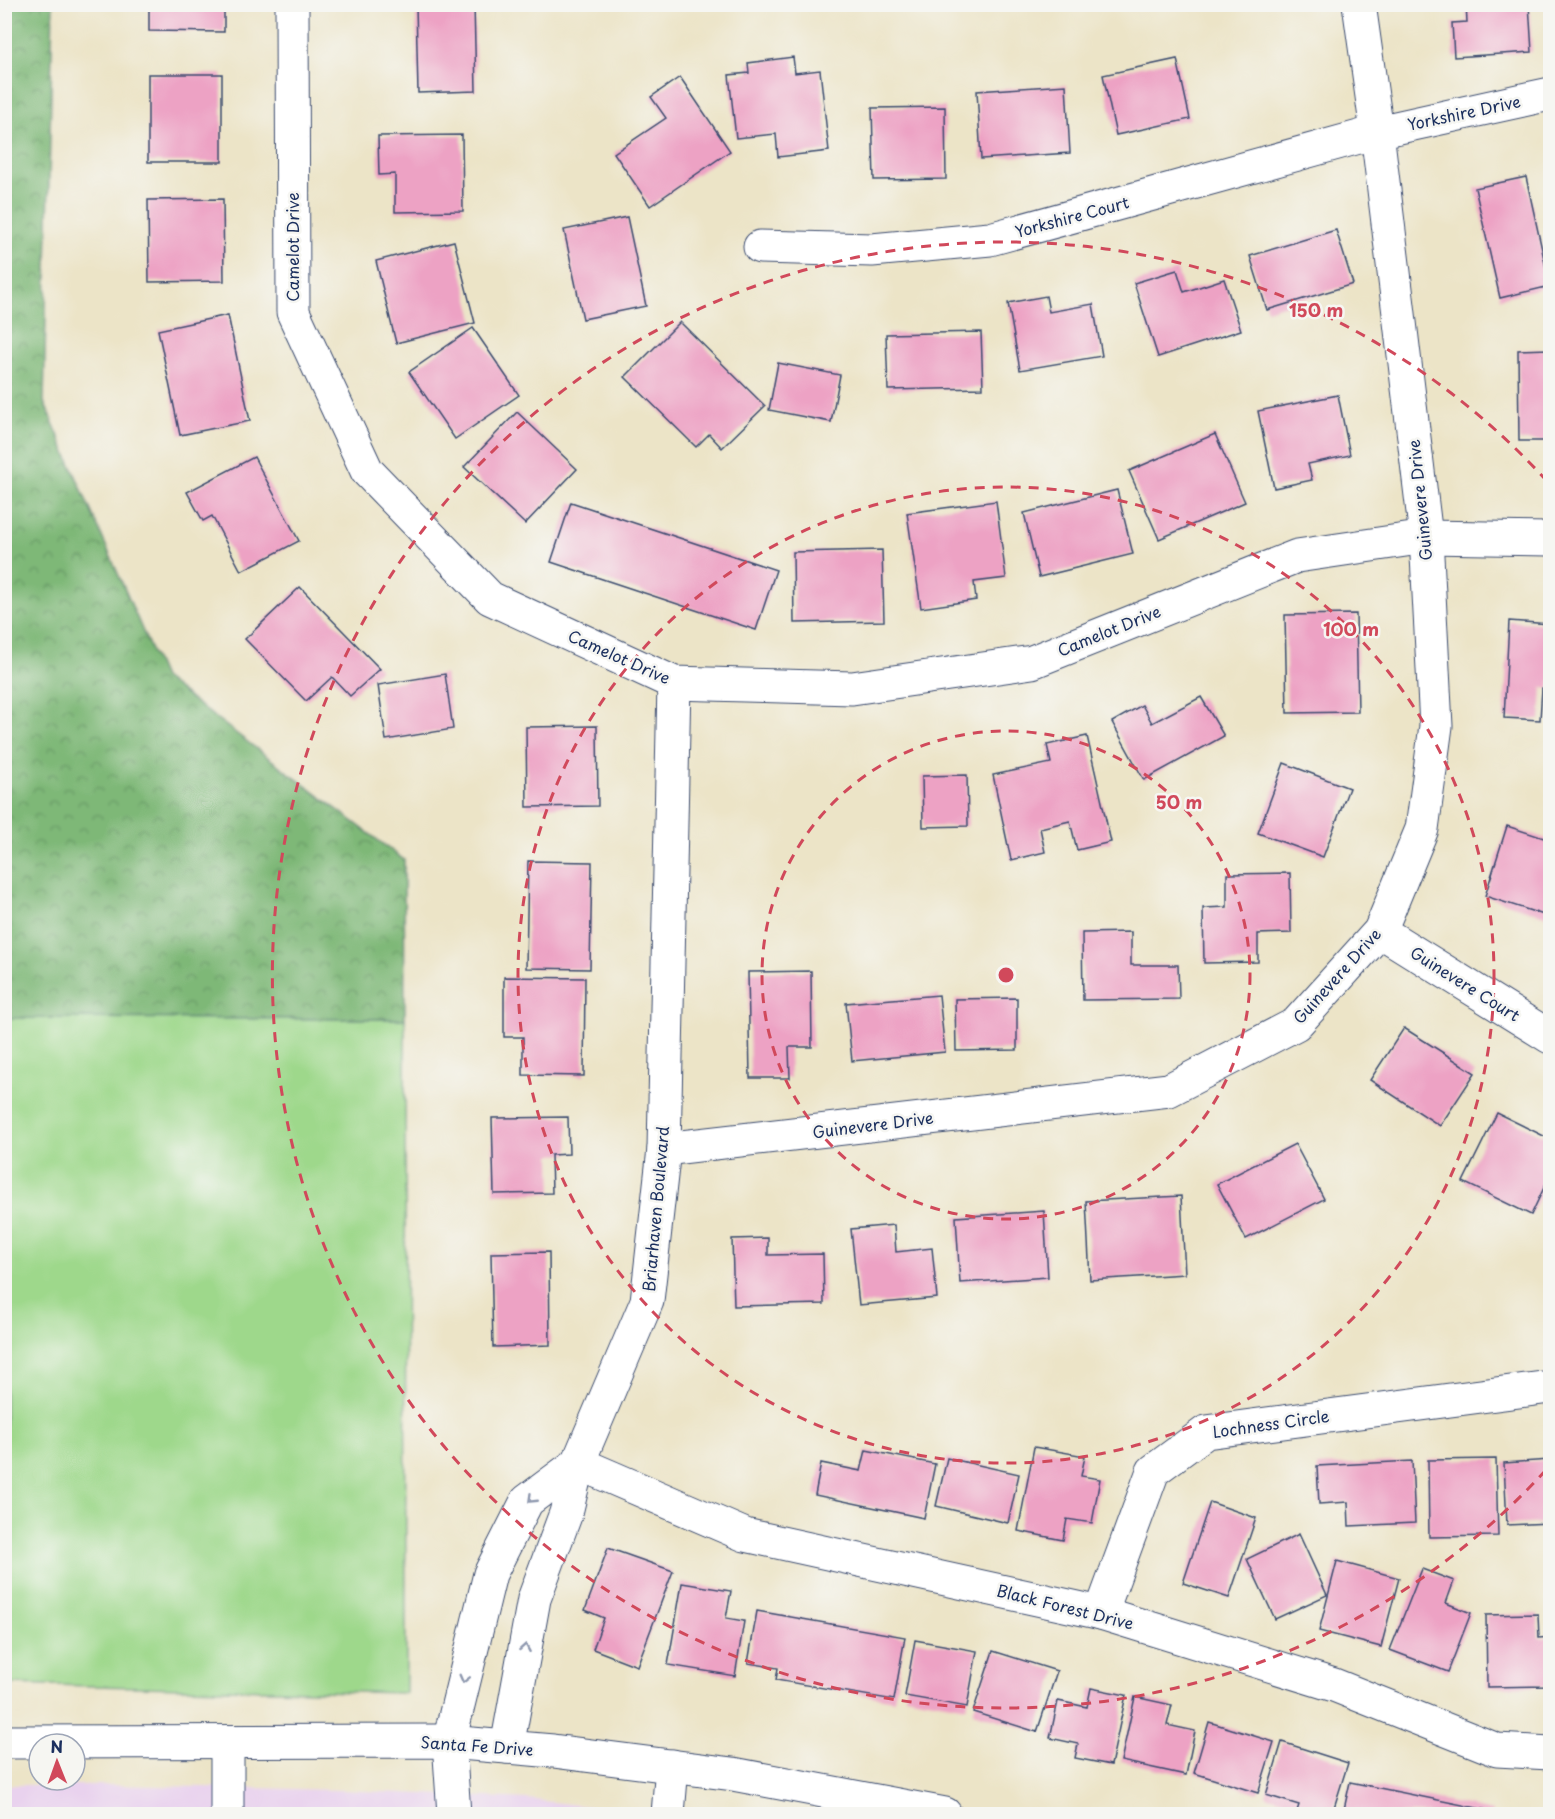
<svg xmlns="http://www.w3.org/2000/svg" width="1555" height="1819" font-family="'Playpen Sans',sans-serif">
  <defs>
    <pattern id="forest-crowns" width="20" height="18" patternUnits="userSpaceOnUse" patternTransform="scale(1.5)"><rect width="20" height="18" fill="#7eb877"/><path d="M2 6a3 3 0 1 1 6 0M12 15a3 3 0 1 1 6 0" fill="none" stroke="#669665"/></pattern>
  </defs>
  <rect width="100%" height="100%" fill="#f6f6f2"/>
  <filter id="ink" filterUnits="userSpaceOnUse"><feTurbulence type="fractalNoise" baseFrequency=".0167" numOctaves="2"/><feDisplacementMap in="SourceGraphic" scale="12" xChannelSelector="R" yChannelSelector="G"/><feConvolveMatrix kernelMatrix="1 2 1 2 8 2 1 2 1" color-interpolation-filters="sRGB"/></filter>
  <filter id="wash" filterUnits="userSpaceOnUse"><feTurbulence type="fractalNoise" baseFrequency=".008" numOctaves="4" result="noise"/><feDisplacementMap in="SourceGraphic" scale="24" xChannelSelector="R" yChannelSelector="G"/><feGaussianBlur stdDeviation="1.35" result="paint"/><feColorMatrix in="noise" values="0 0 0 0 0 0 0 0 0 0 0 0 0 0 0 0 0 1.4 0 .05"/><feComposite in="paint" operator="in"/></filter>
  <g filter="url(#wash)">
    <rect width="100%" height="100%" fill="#ece4c7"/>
    <polygon fill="#e9d2ee" points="5,1785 106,1785 341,1790 527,1799 650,1814 5,1814"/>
    <polygon fill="#9ed88b" stroke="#5c8474" stroke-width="1.5" points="5,1018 405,1019 406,1693 5,1684"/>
    <polygon fill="url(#forest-crowns)" stroke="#4c746a" stroke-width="1.5" points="53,4 44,402 163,678 404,860 405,1019 5,1018 4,5"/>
    <g id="blocks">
      <g fill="#eda2c4">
        <polygon points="149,4 224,4 224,32 149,31"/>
        <polygon points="416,4 474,4 476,91 418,93"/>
        <polygon points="1466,4 1529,4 1532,52 1454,57 1452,23 1467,22"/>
        <polygon points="793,57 795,73 820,70 829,151 778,157 776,134 736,138 729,75 749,73 748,63"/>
        <polygon points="1177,59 1190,119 1116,135 1103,75"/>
        <rect x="148" y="74" width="74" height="88"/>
        <polygon points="680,77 730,151 650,206 614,153 666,118 651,97"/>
        <polygon points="1066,85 1070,153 981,159 977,91"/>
        <polygon points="945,107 946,179 874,180 872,108"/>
        <polygon points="462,135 463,211 395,212 395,174 379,175 378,136"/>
        <polygon points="1526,177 1550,286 1500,298 1475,188"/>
        <polygon points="223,199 224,281 149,282 148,200"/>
        <polygon points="627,217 646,306 583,319 564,230"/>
        <polygon points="1336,230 1353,284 1267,310 1250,256"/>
        <polygon points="454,241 475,323 396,343 376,261"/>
        <polygon points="1177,270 1184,292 1224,279 1241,330 1158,357 1134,283"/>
        <polygon points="1046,296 1049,312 1093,304 1102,356 1020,370 1008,303"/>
        <polygon points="228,315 250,421 180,435 158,330"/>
        <polygon points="680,322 765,406 722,448 709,434 696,447 625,377"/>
        <polygon points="473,328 519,395 455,439 409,372"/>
        <polygon points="981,332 983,388 888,390 886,334"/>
        <polygon points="1550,349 1550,441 1519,441 1518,350"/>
        <polygon points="778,363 840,375 831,422 769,410"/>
        <polygon points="1338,395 1350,455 1308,464 1312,480 1274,488 1258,411"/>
        <polygon points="517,412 577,469 525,524 464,467"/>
        <polygon points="1215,434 1245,502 1159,539 1129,471"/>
        <polygon points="254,457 299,541 241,571 212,516 203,521 187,492"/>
        <polygon points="1117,490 1133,554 1039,577 1024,513"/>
        <polygon points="996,501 1006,578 974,582 976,600 921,608 907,513"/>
        <polygon points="571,502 776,570 756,630 551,562"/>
        <polygon points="882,550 884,621 794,623 793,552"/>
        <polygon points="300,587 380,669 350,696 332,677 306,701 245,639"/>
        <polygon points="1356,614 1358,712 1287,713 1285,615"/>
        <polygon points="1509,621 1550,624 1550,689 1542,688 1540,720 1504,718"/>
        <polygon points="445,674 453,729 386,740 378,685"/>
        <polygon points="1201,697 1224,736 1144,780 1112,722 1142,705 1152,723"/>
        <polygon points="597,726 598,806 527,807 526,727"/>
        <polygon points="1087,736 1111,842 1077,850 1070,821 1040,828 1045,852 1011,860 993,775 1051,763 1047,745"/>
        <polygon points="1284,763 1349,788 1323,857 1258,833"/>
        <polygon points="967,775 968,826 923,827 922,776"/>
        <polygon points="1507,826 1550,840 1550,917 1485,896"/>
        <polygon points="528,861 592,862 590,969 526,968"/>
        <polygon points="1290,873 1291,933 1258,934 1258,962 1204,963 1203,908 1227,907 1227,874"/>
        <polygon points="1131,932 1131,965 1178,965 1179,999 1083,1000 1082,933"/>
        <polygon points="811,971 812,1047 789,1047 790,1078 750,1078 748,972"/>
        <polygon points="504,977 585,978 584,1076 523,1075 523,1037 504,1037"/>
        <polygon points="939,995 945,1052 852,1061 846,1003"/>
        <polygon points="1017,998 1017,1050 956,1051 955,999"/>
        <polygon points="1404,1028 1475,1073 1440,1126 1370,1080"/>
        <polygon points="1497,1113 1550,1139 1550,1175 1531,1215 1463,1182"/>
        <polygon points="568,1117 569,1154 551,1155 552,1193 494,1194 492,1118"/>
        <polygon points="1295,1144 1324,1199 1246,1239 1217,1184"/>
        <polygon points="1181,1196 1185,1274 1090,1280 1086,1201"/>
        <polygon points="1044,1211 1048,1277 960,1283 956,1217"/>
        <polygon points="894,1225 896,1252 932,1248 937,1298 859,1305 851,1229"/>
        <polygon points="768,1238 768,1255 823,1254 824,1304 734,1306 732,1239"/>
        <polygon points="549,1252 550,1345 493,1347 491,1253"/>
        <polygon points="1034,1447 1085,1456 1081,1476 1100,1479 1092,1523 1067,1519 1063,1540 1018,1531"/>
        <polygon points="866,1450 935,1464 924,1518 815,1495 821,1463 861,1471"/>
        <polygon points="947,1458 1019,1474 1008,1523 936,1506"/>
        <polygon points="1496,1459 1498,1536 1429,1537 1428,1460"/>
        <polygon points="1550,1460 1550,1523 1507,1525 1504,1463"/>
        <polygon points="1412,1461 1415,1523 1349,1526 1348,1502 1319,1504 1317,1466"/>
        <polygon points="1210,1502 1256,1518 1229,1598 1183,1583"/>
        <polygon points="1299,1534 1327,1595 1275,1619 1247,1559"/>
        <polygon points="608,1548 673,1571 637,1666 593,1649 604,1618 585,1610"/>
        <polygon points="1337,1561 1399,1578 1381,1647 1319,1631"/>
        <polygon points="1422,1569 1454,1581 1446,1603 1471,1613 1448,1672 1390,1650"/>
        <polygon points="682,1583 731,1591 726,1618 744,1621 735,1676 668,1665"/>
        <polygon points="757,1611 905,1637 894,1700 776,1680 778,1668 748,1663"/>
        <polygon points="1538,1614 1539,1638 1550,1637 1550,1686 1487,1687 1486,1615"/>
        <polygon points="915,1640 977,1651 967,1707 905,1696"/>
        <polygon points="993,1651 1057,1671 1037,1732 973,1712"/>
        <polygon points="1091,1688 1126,1695 1111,1765 1075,1758 1078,1744 1050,1738 1058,1701 1087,1707"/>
        <polygon points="1135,1697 1172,1705 1167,1725 1195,1731 1186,1775 1121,1761"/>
        <polygon points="1209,1722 1274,1742 1258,1793 1194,1773"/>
        <polygon points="1282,1742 1348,1763 1332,1814 1296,1814 1299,1805 1266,1795"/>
        <polygon points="1350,1782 1492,1811 1491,1814 1343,1814"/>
      </g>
    </g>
  </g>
  <g filter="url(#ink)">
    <use href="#blocks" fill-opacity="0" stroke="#3a4a6e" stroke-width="1.5"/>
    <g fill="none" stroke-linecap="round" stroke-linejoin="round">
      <g stroke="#3a4a6e" stroke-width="35">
        <g id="minor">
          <polyline points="292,4 293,312 367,471 490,598 674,683 852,688 1032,662 1297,556 1426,537 1550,539"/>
          <polyline points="760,247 872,250 990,239 1377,132 1550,94"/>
          <polyline points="1380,931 1550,1037"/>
          <polyline points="664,1149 1169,1090 1296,1024 1380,931 1422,829 1436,726 1426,537 1377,132 1359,4"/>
          <polyline points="578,1463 745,1535 1101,1613 1334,1685 1497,1750 1550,1753"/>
          <polyline points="1101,1613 1153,1471 1206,1432 1550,1387"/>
          <polyline points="227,1742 227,1814"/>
          <polyline points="507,1747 534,1599 566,1513 578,1463 647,1301 664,1149 674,683"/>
          <polyline points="454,1814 449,1742 490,1574 527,1501 578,1463"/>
          <polyline points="668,1814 672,1766"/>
        </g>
      </g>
      <g stroke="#3a4a6e" stroke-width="35">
        <polyline id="major" points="4,1742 437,1741 553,1751 733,1774 945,1814"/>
      </g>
      <use href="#minor" stroke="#fff" stroke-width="33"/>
      <use href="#major" stroke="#fff" stroke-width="33"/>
    </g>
    <defs><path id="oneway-chevron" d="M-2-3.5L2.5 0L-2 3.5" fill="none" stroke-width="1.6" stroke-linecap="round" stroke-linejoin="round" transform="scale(1.5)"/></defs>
    <g stroke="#8d97ae">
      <use href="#oneway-chevron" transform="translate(532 1499) rotate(136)"/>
      <use href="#oneway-chevron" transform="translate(525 1648) rotate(-80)"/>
      <use href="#oneway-chevron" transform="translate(464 1679) rotate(104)"/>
    </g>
  </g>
  <g fill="none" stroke="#d1495b" stroke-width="3" stroke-dasharray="10 8">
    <circle cx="1006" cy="975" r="244"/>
    <circle cx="1006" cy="975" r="488"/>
    <path d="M1546 1470A733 733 0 1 1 1546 480"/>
  </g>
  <g text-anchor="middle" stroke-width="5" stroke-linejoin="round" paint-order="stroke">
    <g font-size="16" fill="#1b2f5e" stroke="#f6f6f2">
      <text transform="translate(1464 113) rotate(-12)" y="6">Yorkshire Drive</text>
      <text transform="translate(1072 217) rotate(-15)" y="6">Yorkshire Court</text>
      <text transform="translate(293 247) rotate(-90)" y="6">Camelot Drive</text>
      <text transform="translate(1420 500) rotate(-96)" y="6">Guinevere Drive</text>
      <text transform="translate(1109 631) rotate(-22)" y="6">Camelot Drive</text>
      <text transform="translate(619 657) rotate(24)" y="6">Camelot Drive</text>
      <text transform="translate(1337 976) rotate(-48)" y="6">Guinevere Drive</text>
      <text transform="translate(1465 984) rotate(32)" y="6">Guinevere Court</text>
      <text transform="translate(873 1125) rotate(-7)" y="6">Guinevere Drive</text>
      <text transform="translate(656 1209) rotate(-85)" y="6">Briarhaven Boulevard</text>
      <text transform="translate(1271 1424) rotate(-8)" y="6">Lochness Circle</text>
      <text transform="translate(1065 1607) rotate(14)" y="6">Black Forest Drive</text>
      <text transform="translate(477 1746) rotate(4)" y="6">Santa Fe Drive</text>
    </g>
  </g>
  <circle cx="1006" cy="975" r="9" fill="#d1495b" stroke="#f6f6f2" stroke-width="3"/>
  <g font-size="18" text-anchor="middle" font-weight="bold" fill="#d1495b" stroke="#f6f6f2" stroke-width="5" stroke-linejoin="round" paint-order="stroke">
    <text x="1316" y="317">150 m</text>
    <text x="1351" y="636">100 m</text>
    <text x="1179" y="809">50 m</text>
  </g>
  <rect width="1555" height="1819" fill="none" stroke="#f6f6f2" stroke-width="24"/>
  <g transform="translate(57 1762) rotate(359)"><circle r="28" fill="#f6f6f2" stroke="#9ea6b7" stroke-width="1.5"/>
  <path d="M0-4.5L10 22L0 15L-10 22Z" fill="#d1495b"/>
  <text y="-9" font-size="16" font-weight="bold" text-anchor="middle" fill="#1b2f5e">N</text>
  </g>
</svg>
